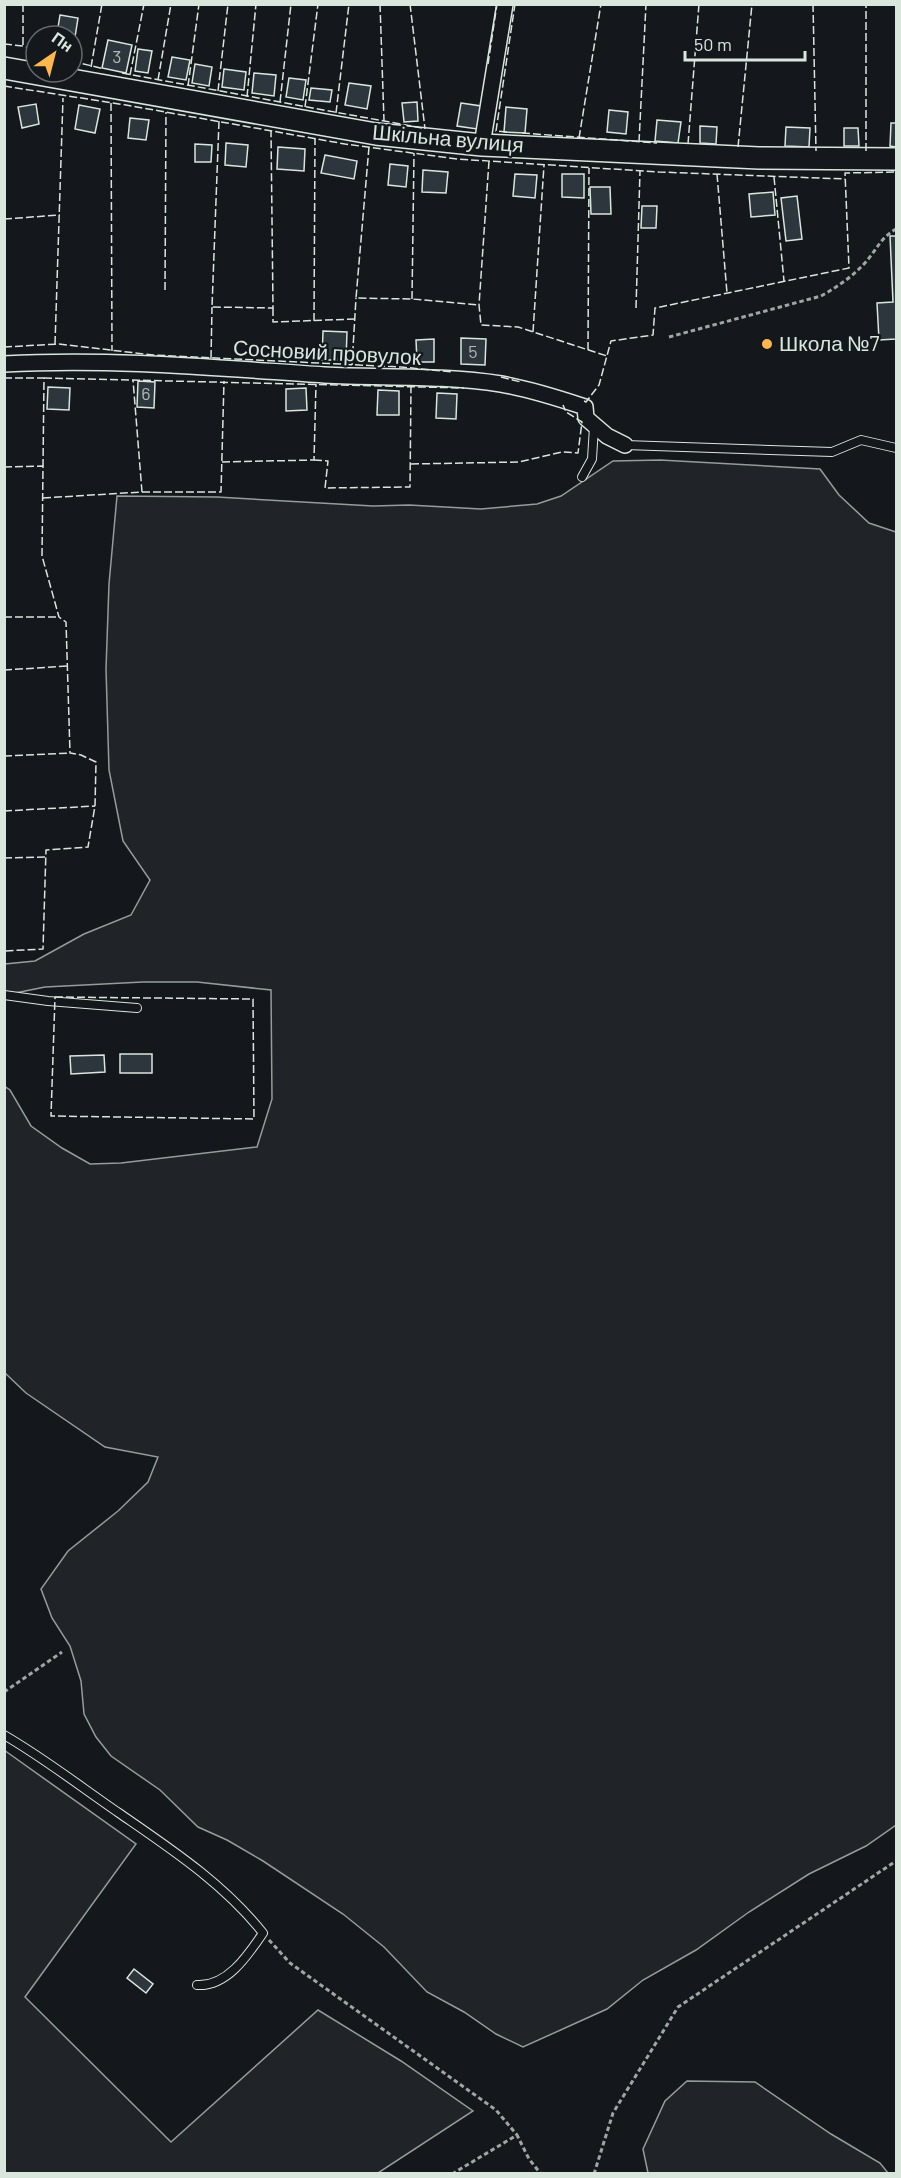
<svg xmlns="http://www.w3.org/2000/svg" width="901" height="2178" font-family="Barlow,sans-serif">
  <rect width="100%" height="100%" fill="#14181c"/>
  <g fill="#202428" stroke="#939e99" stroke-width="1.5">
    <polygon points="660,460 820,469 839,495 869,523 896,532 896,1825 866,1846 809,1874 749,1912 696,1950 643,1980 607,2009 523,2047 496,2034 464,2012 427,1992 384,1947 343,1914 263,1861 227,1840 198,1827 160,1790 111,1756 96,1737 84,1714 81,1681 70,1646 52,1618 41,1589 68,1551 118,1511 148,1482 158,1457 105,1447 26,1393 5,1373 4,1086 10,1090 31,1126 62,1148 90,1164 121,1163 257,1147 272,1099 271,990 197,982 143,982 45,987 5,995 5,964 35,961 84,934 131,915 150,880 123,841 109,770 106,669 109,584 117,496 217,497 373,506 409,505 481,509 537,504 561,496 613,461"/>
    <polygon points="4,1750 136,1844 25,1997 171,2142 318,2010 401,2061 473,2111 378,2173 5,2173"/>
    <polygon points="687,2081 755,2082 831,2134 880,2163 888,2173 648,2173 643,2149 665,2101"/>
  </g>
  <g fill="#2c363c" stroke="#d8e6dc" stroke-width="1.5">
    <polygon points="60,15 78,18 75,37 57,34"/>
    <polygon points="108,40 132,45 126,73 102,68"/>
    <polygon points="138,49 152,51 148,73 135,71"/>
    <polygon points="172,57 190,60 186,80 168,77"/>
    <polygon points="195,64 212,67 209,86 192,83"/>
    <polygon points="224,69 246,72 244,90 222,87"/>
    <polygon points="254,73 276,75 274,96 252,93"/>
    <polygon points="289,78 306,80 303,100 286,97"/>
    <polygon points="349,83 371,86 367,109 345,105"/>
    <polygon points="311,88 332,90 330,102 309,100"/>
    <polygon points="417,102 418,121 404,122 402,103"/>
    <polygon points="461,103 481,106 477,129 457,126"/>
    <polygon points="36,104 39,124 22,128 18,107"/>
    <polygon points="79,105 100,109 95,133 75,129"/>
    <polygon points="506,107 527,109 525,133 504,132"/>
    <polygon points="609,110 628,112 626,134 607,132"/>
    <polygon points="130,118 149,120 146,140 128,138"/>
    <polygon points="657,120 681,122 678,143 655,141"/>
    <polygon points="891,123 896,123 896,147 890,146"/>
    <polygon points="700,126 717,127 716,144 700,143"/>
    <polygon points="786,127 810,128 809,147 785,146"/>
    <polygon points="844,128 858,128 859,146 844,146"/>
    <polygon points="226,143 248,145 246,167 225,165"/>
    <polygon points="195,144 212,145 211,162 195,162"/>
    <polygon points="278,147 305,149 304,171 277,169"/>
    <polygon points="325,155 357,161 354,179 321,173"/>
    <polygon points="390,164 408,166 406,187 388,185"/>
    <polygon points="423,170 448,172 446,193 422,192"/>
    <polygon points="515,174 537,175 535,198 513,196"/>
    <polygon points="562,174 584,174 584,198 562,197"/>
    <polygon points="590,187 610,187 611,214 591,214"/>
    <polygon points="773,192 775,215 751,217 749,194"/>
    <polygon points="797,196 802,239 786,241 781,198"/>
    <polygon points="642,206 657,206 656,228 641,228"/>
    <polygon points="890,236 896,236 896,339 879,340 877,303 893,302"/>
    <polygon points="323,331 347,332 346,360 322,360"/>
    <polygon points="461,338 486,339 485,365 461,364"/>
    <polygon points="434,339 434,362 417,362 416,340"/>
    <polygon points="138,381 155,382 154,408 137,407"/>
    <polygon points="48,387 70,388 69,410 47,409"/>
    <polygon points="306,388 307,410 286,411 286,389"/>
    <polygon points="378,390 399,391 399,415 377,415"/>
    <polygon points="437,393 457,394 456,419 436,418"/>
    <rect x="120" y="1054" width="32" height="19"/>
    <polygon points="104,1055 105,1072 71,1074 70,1056"/>
    <polygon points="134,1969 153,1984 146,1993 127,1978"/>
  </g>
  <g fill="none" stroke-linecap="round" stroke-linejoin="round">
    <g stroke="#d8e6dc" stroke-width="10">
      <g id="lane">
        <polyline points="625,445 832,452 861,440 896,448"/>
        <polyline points="582,477 592,459 594,427"/>
        <polyline points="4,995 48,1001 137,1008"/>
        <path d="M4,1735C44,1758 81,1787 119,1813C171,1849 223,1883 263,1933C248,1955 227,1987 197,1985"/>
      </g>
    </g>
    <g stroke="#d8e6dc" stroke-width="18">
      <g id="street">
        <polyline points="482,145 505,4"/>
        <path d="M4,364C111,358 218,368 324,375C383,378 443,375 501,384C530,389 558,398 585,407L586,418L607,436L625,445"/>
      </g>
    </g>
    <g stroke="#d8e6dc" stroke-width="24">
      <polyline id="secondary" points="4,68 376,134 482,145 759,158 896,159"/>
    </g>
    <g stroke="#9da8a2" stroke-width="3" stroke-dasharray="4.5 3" stroke-linecap="butt">
      <path d="M669,337L821,296C837,287 852,277 864,264C877,250 879,239 896,229"/>
      <polyline points="4,1692 62,1652"/>
      <polyline points="269,1940 290,1963 496,2110 517,2135"/>
      <polyline points="452,2174 517,2135 529,2159 541,2174"/>
      <polyline points="594,2174 613,2113 678,2007 896,1861"/>
    </g>
    <use href="#lane" stroke="#14181c" stroke-width="8"/>
    <use href="#street" stroke="#14181c" stroke-width="15"/>
    <use href="#secondary" stroke="#14181c" stroke-width="21"/>
    <g stroke="#d8e6dc" stroke-width="1.5" stroke-dasharray="8 3" stroke-linecap="butt">
      <polyline points="23,4 23,46"/>
      <polyline points="380,4 384,121"/>
      <polyline points="410,4 425,129"/>
      <polyline points="813,4 816,151"/>
      <polyline points="4,44 23,46 36,50"/>
      <polyline points="72,61 104,69"/>
      <polyline points="488,64 497,4"/>
      <polyline points="91,67 102,4"/>
      <polyline points="122,73 422,128"/>
      <polyline points="130,75 144,4"/>
      <polyline points="158,80 171,4"/>
      <polyline points="4,86 126,105 345,144 457,159 659,172 845,179"/>
      <polyline points="188,86 199,4"/>
      <polyline points="218,91 228,4"/>
      <polyline points="247,97 256,4"/>
      <polyline points="280,102 291,4"/>
      <polyline points="111,103 112,351"/>
      <polyline points="305,107 318,4"/>
      <polyline points="336,113 349,4"/>
      <polyline points="219,121 212,307 273,308 271,131"/>
      <polyline points="507,132 496,131 515,4"/>
      <polyline points="522,133 657,143"/>
      <polyline points="579,138 601,4"/>
      <polyline points="639,142 646,4"/>
      <polyline points="688,144 699,4"/>
      <polyline points="369,147 356,298 412,299 479,305"/>
      <polyline points="738,147 752,4"/>
      <polyline points="866,151 866,4"/>
      <polyline points="489,161 479,305 481,325 518,327 607,356"/>
      <polyline points="717,174 727,293"/>
      <polyline points="774,177 784,281"/>
      <polyline points="4,219 60,215"/>
      <polyline points="165,290 166,112"/>
      <polyline points="412,299 414,153"/>
      <polyline points="273,308 273,322 355,319"/>
      <polyline points="636,308 640,171"/>
      <polyline points="314,321 315,138"/>
      <polyline points="533,332 544,165"/>
      <polyline points="55,344 63,98"/>
      <polyline points="4,347 59,344 153,355 401,367 453,372"/>
      <polyline points="588,350 589,168"/>
      <polyline points="211,358 212,307"/>
      <polyline points="352,365 356,298"/>
      <polyline points="501,377 521,382"/>
      <polyline points="4,378 44,378 43,466"/>
      <polyline points="44,378 464,388"/>
      <polyline points="584,401 586,402 599,385 611,341 653,335 655,308 849,268 845,173 896,172"/>
      <polyline points="314,460 328,461 325,488 410,487 411,386"/>
      <polyline points="222,462 314,460 316,384"/>
      <polyline points="411,464 519,462 562,452 578,453 582,422 566,412 563,405"/>
      <polyline points="4,467 43,466 42,556 59,617 66,622 70,753 81,755 96,762 95,806 88,847 46,850 43,949 4,951"/>
      <polyline points="142,492 221,492 224,381"/>
      <polyline points="43,498 142,492 133,380"/>
      <polyline points="4,617 58,617"/>
      <polyline points="4,670 68,666"/>
      <polyline points="4,756 70,753"/>
      <polyline points="4,811 95,806"/>
      <polyline points="4,858 46,857"/>
      <polygon points="55,997 253,999 254,1119 51,1116"/>
    </g>
  </g>
  <circle fill="#ffb74d" stroke="#14181c" stroke-width="2" cx="767" cy="344" r="6"/>
  <g text-anchor="middle" stroke-width="4.5" stroke-linejoin="round" paint-order="stroke">
    <g font-size="18" fill="#adbab4">
      <text x="117" y="63">3</text>
      <text x="473" y="358">5</text>
      <text x="146" y="400">6</text>
    </g>
    <g font-size="21" fill="#d8e6dc" stroke="#14181c">
      <text transform="translate(448 139) rotate(5)" y="7">Шкільна вулиця</text>
      <text transform="translate(327 353) rotate(3)" y="7">Сосновий провулок</text>
    </g>
    <g font-size="21" fill="#d8e6dc" stroke="#14181c" text-anchor="start">
      <text x="779" y="351">Школа №7</text>
    </g>
  </g>
  <rect width="901" height="2178" fill="none" stroke="#d8e6dc" stroke-width="12"/>
  <g transform="translate(54 54) rotate(35)"><circle r="28" fill="#14181c" stroke="#626a69" stroke-width="1.5"/>
  <path d="M0-4.5L10 22L0 15L-10 22Z" fill="#ffb74d"/>
  <text y="-9" font-size="16" font-weight="bold" text-anchor="middle" fill="#d8e6dc">Пн</text>
  </g>
  <path d="M685 51v9h120v-9" fill="none" stroke="#d8e6dc" stroke-width="3"/>
  <text x="694" y="51" font-size="18" fill="#d8e6dc" stroke="#14181c" stroke-width="4.5" paint-order="stroke">50 m</text>
</svg>
